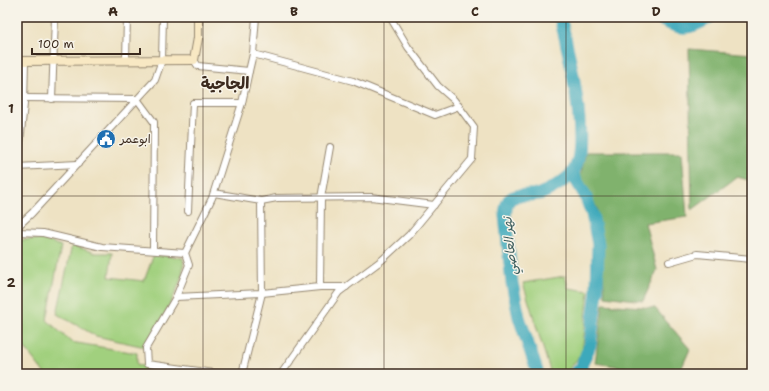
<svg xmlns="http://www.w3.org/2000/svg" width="769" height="391" font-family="'Shantell Sans','Playpen Sans Arabic',sans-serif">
  <rect width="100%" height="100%" fill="#f7f3e8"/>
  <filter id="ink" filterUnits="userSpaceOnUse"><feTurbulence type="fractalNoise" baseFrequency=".025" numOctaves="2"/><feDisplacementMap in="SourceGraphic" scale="8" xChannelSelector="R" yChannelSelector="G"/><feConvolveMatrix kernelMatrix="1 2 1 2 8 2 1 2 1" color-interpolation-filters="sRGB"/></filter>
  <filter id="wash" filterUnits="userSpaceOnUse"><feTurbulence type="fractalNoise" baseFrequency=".012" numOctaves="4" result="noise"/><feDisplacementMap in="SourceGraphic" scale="16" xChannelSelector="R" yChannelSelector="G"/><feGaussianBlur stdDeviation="0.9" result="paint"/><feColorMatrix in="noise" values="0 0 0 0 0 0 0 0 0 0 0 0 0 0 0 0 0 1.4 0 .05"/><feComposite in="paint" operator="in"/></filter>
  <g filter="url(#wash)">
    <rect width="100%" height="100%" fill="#eee2c3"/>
    <g fill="#a1d07e" stroke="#6e7d4e">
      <polygon points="42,239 61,246 47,320 71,342 137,353 137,364 159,372 158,374 45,374 17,338 17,240"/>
      <path d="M72,245L95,253H112L109,277L144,281L154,254L183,258C188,281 157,326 145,347L96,336L57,314Z"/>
      <polygon points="565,276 568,288 589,291 582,353 565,374 551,374 523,283"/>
    </g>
    <g fill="#80b26d" stroke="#5e6e46">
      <polygon points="689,49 752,54 752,181 737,177 692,210"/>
      <polygon points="586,152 682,152 687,217 645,223 657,270 643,301 605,296 597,208 579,181"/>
      <polygon points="603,304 655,308 690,349 679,374 668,374 595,363"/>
    </g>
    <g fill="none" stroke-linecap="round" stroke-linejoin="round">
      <g stroke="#3ca9bb" stroke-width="13">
        <path d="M656,17C679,29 687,32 710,17"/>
        <polyline points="572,173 585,195 592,214 598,244 597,291 590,345 581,368 575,374"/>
        <path d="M538,374L519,317L512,283L505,215C506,210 506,204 509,200C515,193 530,196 539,194C547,192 567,180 572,173C592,148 568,48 560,17"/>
      </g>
    </g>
  </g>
  <g filter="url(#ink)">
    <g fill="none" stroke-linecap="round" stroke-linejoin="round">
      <g stroke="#948670" stroke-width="8">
        <g id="street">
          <polyline points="253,54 353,81 435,115 459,106"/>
          <polyline points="126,60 127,17"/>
          <polyline points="249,71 253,54 256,17"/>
          <polyline points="24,98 137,99 154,122 153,250"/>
          <polyline points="52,99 55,17"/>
          <polyline points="17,167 78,164"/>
          <polyline points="17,171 24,104 25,61"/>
          <polyline points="214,193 261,201 262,293 242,374"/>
          <polyline points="261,201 277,198 371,197 434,205"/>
          <polyline points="188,211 193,103 242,103"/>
          <polyline points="17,227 32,213 155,80 162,60 163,17"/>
          <polyline points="17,232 43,233 102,247 185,253 189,265 176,297 146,348 147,364 221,374"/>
          <polyline points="185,253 212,198 242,103 249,71 198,66 194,60"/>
          <polyline points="669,262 697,254 752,259"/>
          <polyline points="320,287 321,198 330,147"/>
          <polyline points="176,297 262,293 320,287 346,287"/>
          <polyline points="281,374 339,292 382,260 409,235 472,159 474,127 454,100 438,86 408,47 390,17"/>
        </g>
      </g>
      <g stroke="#948670" stroke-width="10">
        <polyline id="secondary" points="17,61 194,60 198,38 198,17"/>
      </g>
      <use href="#street" stroke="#fff" stroke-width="6"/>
      <use href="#secondary" stroke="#f8e8c3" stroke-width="8"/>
    </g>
  </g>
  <path fill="none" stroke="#3b2a1e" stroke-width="1" stroke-opacity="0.55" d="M203,17V374M384,17V374M566,17V374M17,196H752"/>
  <defs>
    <g id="civic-disc" transform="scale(1)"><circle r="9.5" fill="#1f6fb2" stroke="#f7f3e8"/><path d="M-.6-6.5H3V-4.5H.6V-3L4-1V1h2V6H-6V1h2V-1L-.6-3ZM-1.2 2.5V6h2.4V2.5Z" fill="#fff"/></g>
  </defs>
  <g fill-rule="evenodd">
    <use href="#civic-disc" x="106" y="139"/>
  </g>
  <g text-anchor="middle" stroke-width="3" stroke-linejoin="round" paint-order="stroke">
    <g font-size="12" fill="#3b2a1e" stroke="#f7f3e8" text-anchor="start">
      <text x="120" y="143">ابوعمر</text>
    </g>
    <g font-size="13" font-style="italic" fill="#3b5d5d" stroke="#f7f3e8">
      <text transform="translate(509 246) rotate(-95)" y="5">نهر العاصي</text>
    </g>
    <g font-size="16" font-weight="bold" fill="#3b2a1e" stroke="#f7f3e8">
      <text x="225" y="89">الجاجية</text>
    </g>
  </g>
  <rect width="769" height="391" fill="none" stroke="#f7f3e8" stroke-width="44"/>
  <path d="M32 48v6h108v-6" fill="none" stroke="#3b2a1e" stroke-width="2"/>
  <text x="38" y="48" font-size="12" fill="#3b2a1e" stroke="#f7f3e8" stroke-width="3" paint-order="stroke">100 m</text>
  <rect x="22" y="22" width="725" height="347" fill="none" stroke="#3b2a1e" stroke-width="1.5"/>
  <g font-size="13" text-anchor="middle" font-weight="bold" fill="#3b2a1e">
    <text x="113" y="16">A</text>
    <text x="294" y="16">B</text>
    <text x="475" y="16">C</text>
    <text x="656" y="16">D</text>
    <text x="11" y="113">1</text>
    <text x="11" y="287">2</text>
  </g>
</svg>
